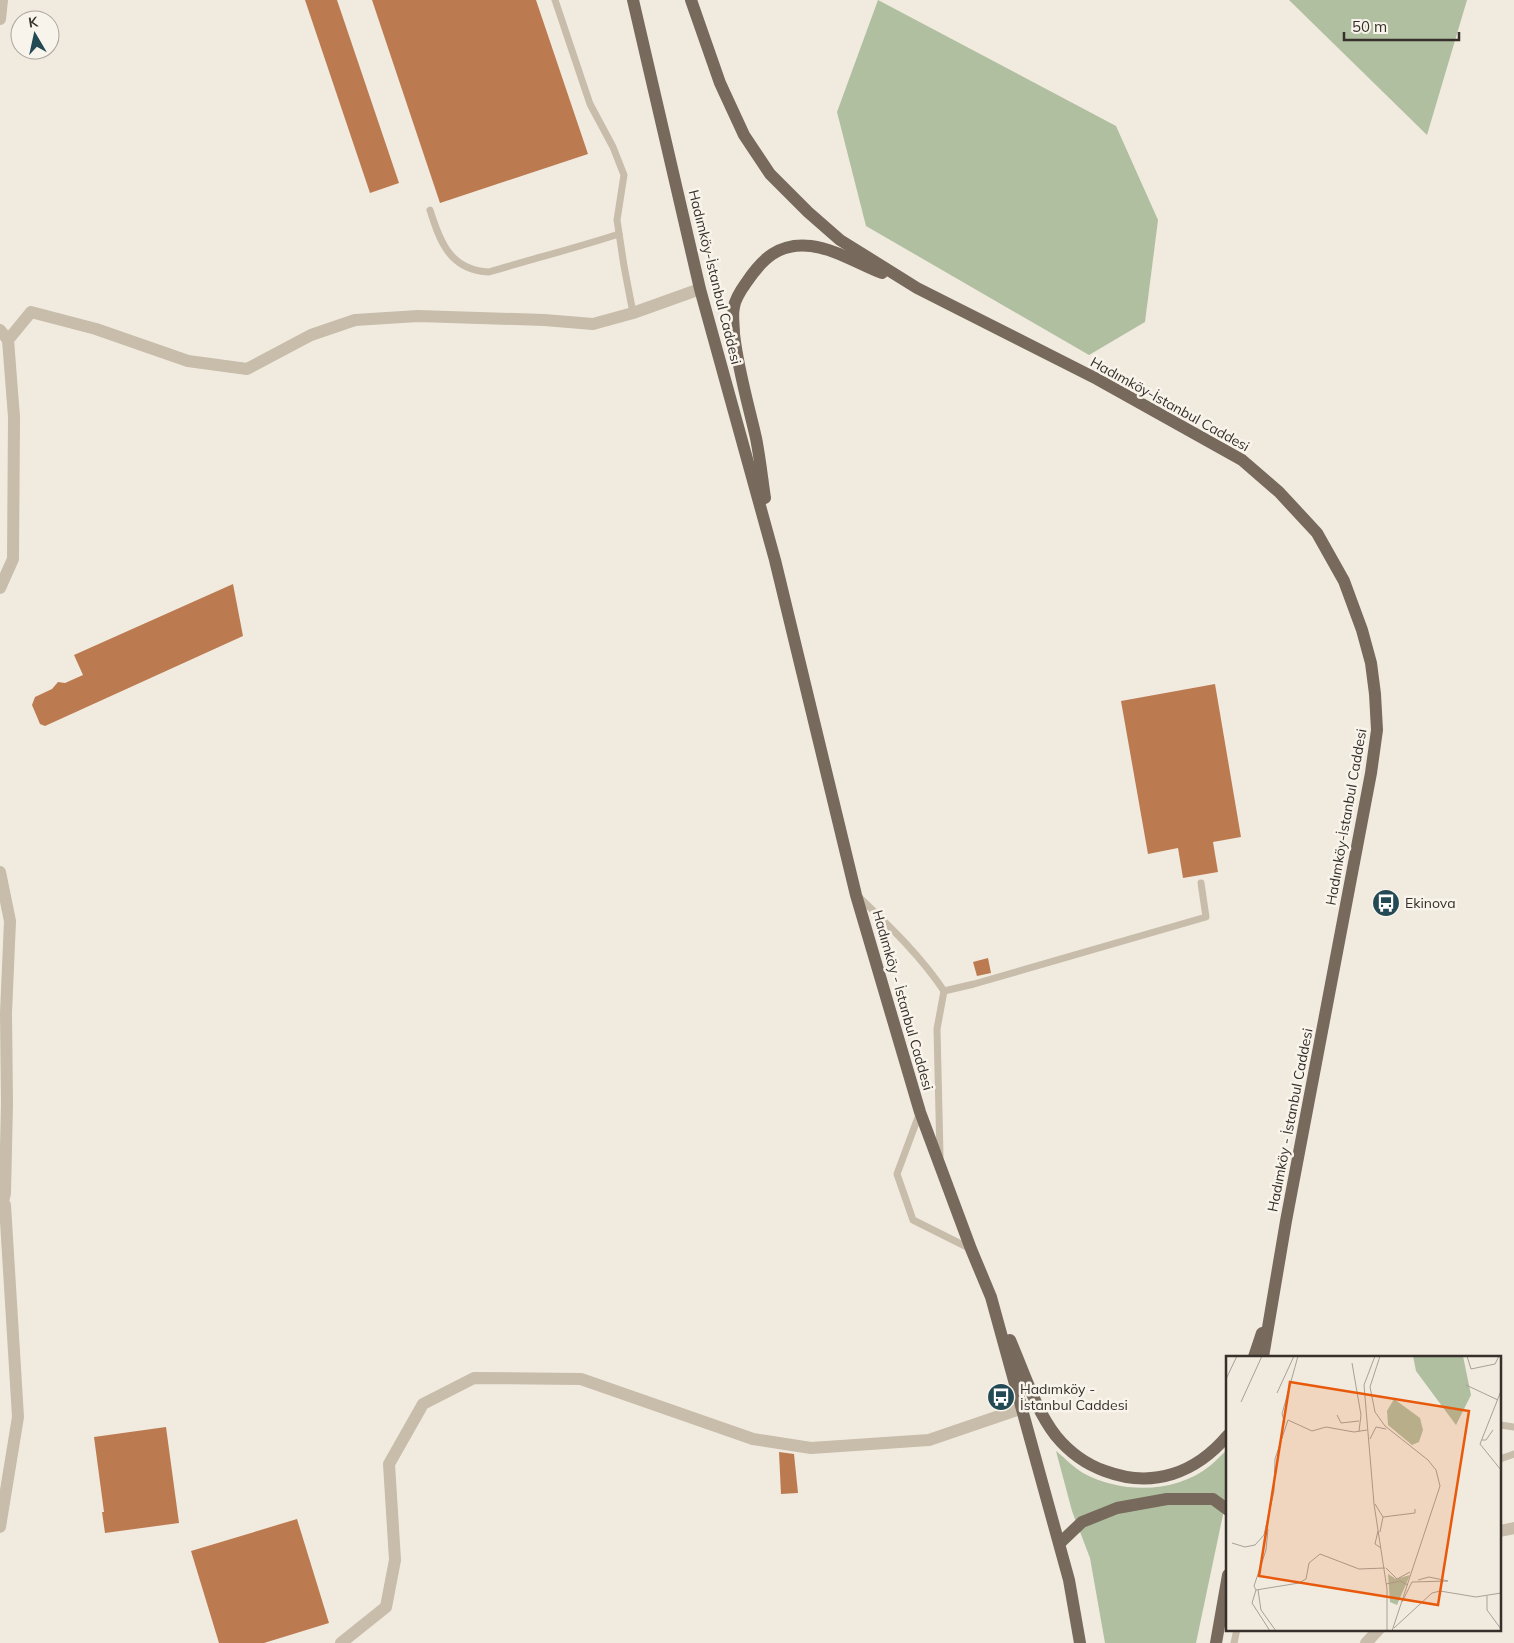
<svg xmlns="http://www.w3.org/2000/svg" width="1514" height="1643" font-family="Mulish,sans-serif">
  <rect width="100%" height="100%" fill="#f1ebdf"/>
  <g fill="#b0bfa0">
    <polygon points="878,0 1116,126 1158,220 1145,322 1089,355 866,226 837,112"/>
    <polygon points="1289,0 1467,0 1427,135"/>
    <path d="M1228,1449V1491L1196,1643H1105L1090,1558L1072,1511L1056,1451C1065,1458 1073,1467 1083,1473C1122,1494 1176,1494 1211,1465C1217,1460 1222,1454 1228,1449Z"/>
  </g>
  <g fill="#bc7a51">
    <polygon points="305,0 337,0 399,183 370,193"/>
    <polygon points="372,0 536,0 588,154 440,203"/>
    <polygon points="233,584 243,636 45,726 40,724 32,705 35,697 52,689 58,682 65,683 83,675 74,655"/>
    <polygon points="1215,684 1241,837 1213,842 1218,872 1183,878 1178,848 1148,854 1121,701"/>
    <polygon points="988,958 991,973 977,976 973,962"/>
    <polygon points="166,1427 179,1523 105,1533 102,1512 104,1512 94,1437"/>
    <polygon points="779,1452 794,1454 798,1493 781,1494"/>
    <polygon points="297,1519 329,1623 264,1643 219,1643 191,1551"/>
  </g>
  <g fill="none" stroke-linecap="round" stroke-linejoin="round">
    <g stroke="#c8bcab" stroke-width="7">
      <polyline points="555,0 590,104 613,147 624,175 617,220 624,266 633,313"/>
      <path d="M430,210C440,242 450,270 489,272C532,259 576,248 619,234"/>
      <path d="M858,896C889,926 920,955 944,991L937,1029L940,1156"/>
      <polyline points="944,991 974,984 1206,917 1201,883"/>
      <polyline points="920,1112 897,1174 913,1220 971,1249"/>
      <polyline points="1500,1425 1514,1427"/>
      <polyline points="1500,1459 1514,1454"/>
      <polyline points="1234,1643 1237,1629"/>
    </g>
    <g stroke="#c8bcab" stroke-width="12">
      <polyline points="0,19 2,0"/>
      <polyline points="0,330 8,340"/>
      <polyline points="0,588 13,559 14,417 8,340 31,312 96,329 188,361 247,369 311,335 355,320 418,316 544,320 593,324 633,313 700,289"/>
      <polyline points="0,872 10,921 6,1013 7,1103 5,1193 0,1214"/>
      <polyline points="0,1527 18,1417 5,1205"/>
      <polyline points="1500,1531 1514,1528"/>
      <polyline points="341,1643 386,1607 395,1560 389,1464 423,1404 474,1378 581,1379 753,1439 811,1448 929,1440 1023,1408"/>
      <polyline points="1366,1643 1379,1629"/>
    </g>
    <g stroke="#77695c" stroke-width="12">
      <polyline points="633,0 700,289 775,560 856,895 920,1112 971,1249 991,1297 1069,1580 1080,1643"/>
      <polyline points="691,0 720,83 744,135 770,174 808,212 840,240 917,288 1097,379 1242,460 1279,492 1317,533 1344,581 1362,630 1371,663 1375,694 1377,730 1371,773 1286,1221 1263,1357"/>
      <path d="M765,498C762,478 760,458 756,438C748,403 738,370 734,334C734,326 732,315 734,307C735,299 741,290 746,283C762,259 779,242 811,246C835,249 859,264 882,273"/>
      <path d="M1010,1340C1024,1372 1035,1409 1056,1436C1070,1453 1085,1464 1105,1471C1153,1489 1196,1473 1228,1435"/>
      <polyline points="1254,1357 1262,1333"/>
      <polyline points="1060,1543 1082,1522 1117,1508 1167,1499 1213,1499 1228,1510"/>
      <polyline points="1216,1643 1228,1575"/>
    </g>
  </g>
  <defs>
    <g id="bus-disc" transform="scale(1.4375)"><circle r="9.5" fill="#234a54" stroke="#f8f4eb"/><path d="M-5-6H5V4H4V6H2V4H-2V6H-4V4H-5ZM-3.5-4V0h7V-4ZM-3.5 1.2v1.5H-2V1.2ZM2 1.2v1.5H3.5V1.2Z" fill="#fff"/></g>
  </defs>
  <g fill-rule="evenodd">
    <use href="#bus-disc" x="1386" y="903"/>
    <use href="#bus-disc" x="1001" y="1397"/>
  </g>
  <g text-anchor="middle" stroke-width="5" stroke-linejoin="round" paint-order="stroke">
    <g font-size="14" fill="#362f2a" stroke="#f8f4eb">
      <text transform="translate(715 277) rotate(76)" y="5">Hadımköy-İstanbul Caddesi</text>
      <text transform="translate(1170 404) rotate(29)" y="5">Hadımköy-İstanbul Caddesi</text>
      <text transform="translate(1346 817) rotate(-80)" y="5">Hadımköy-İstanbul Caddesi</text>
      <text transform="translate(903 1000) rotate(74)" y="5">Hadımköy - İstanbul Caddesi</text>
      <text transform="translate(1290 1120) rotate(-79)" y="5">Hadımköy - İstanbul Caddesi</text>
    </g>
    <g font-size="14" fill="#362f2a" stroke="#f8f4eb" text-anchor="start">
      <text x="1405" y="908">Ekinova</text>
      <text x="1020" y="1394">Hadımköy -<tspan x="1020" dy="16">İstanbul Caddesi</tspan></text>
    </g>
  </g>
  <g transform="translate(1226 1356)">
    <rect width="275" height="275" fill="#f1ebdf"/>
    <path d="M187,0H237L245,39L230,69L190,15ZM168,43L194,62L197,74L193,86L186,89L162,69L161,55ZM162,218L170,223L184,219L171,249L164,246Z" fill="#b0bfa0"/>
    <path fill="none" stroke="#a6a097" stroke-width="1" d="M149,0L138,29L148,148L161,233V275M154,0L144,31L149,56L159,70L202,104L210,114L214,130L166,275M241,0L245,13L269,8L273,0M126,7L135,59L133,75M0,23L11,0M240,29L272,44M275,35L254,88L275,114M51,37L68,0M15,46L36,0M111,59L115,67L133,65M59,67L56,58L72,0M144,83L150,71L160,73M256,84H260L267,74M149,148L157,161L154,176M157,161L189,157V153M42,173L40,194L28,230L30,234L73,227L80,223L83,207L94,198L133,213L159,212M152,175L149,188L155,192M6,187L19,191L29,189L38,179L48,135L49,103L62,64L86,75L100,71L128,76L141,74M160,212L171,223L184,216M160,228L174,225L182,229M30,234L26,247L44,275M32,234L35,254L50,275M261,240V254L275,273M176,246L186,226L222,225L203,221L192,224M168,272L206,237L214,235L250,241L275,237"/>
    <path fill="#e8590c" fill-opacity="0.15" stroke="#e8590c" stroke-width="2.5" d="M64,26L243,55L212,249L33,220Z"/>
    <rect width="275" height="275" fill="none" stroke="#362f2a" stroke-width="2.5"/>
  </g>
  <g transform="translate(35 35) rotate(351)"><circle r="24" fill="#f8f4eb" stroke="#aaa59e"/>
  <path d="M0-4L9 19L0 12L-9 19Z" fill="#234a54"/>
  <text y="-8" font-size="14" font-weight="bold" text-anchor="middle" fill="#362f2a">K</text>
  </g>
  <path d="M1344 32v8h115v-8" fill="none" stroke="#362f2a" stroke-width="2.5"/>
  <text x="1352" y="32" font-size="15" fill="#362f2a" stroke="#f8f4eb" stroke-width="4" paint-order="stroke">50 m</text>
</svg>
